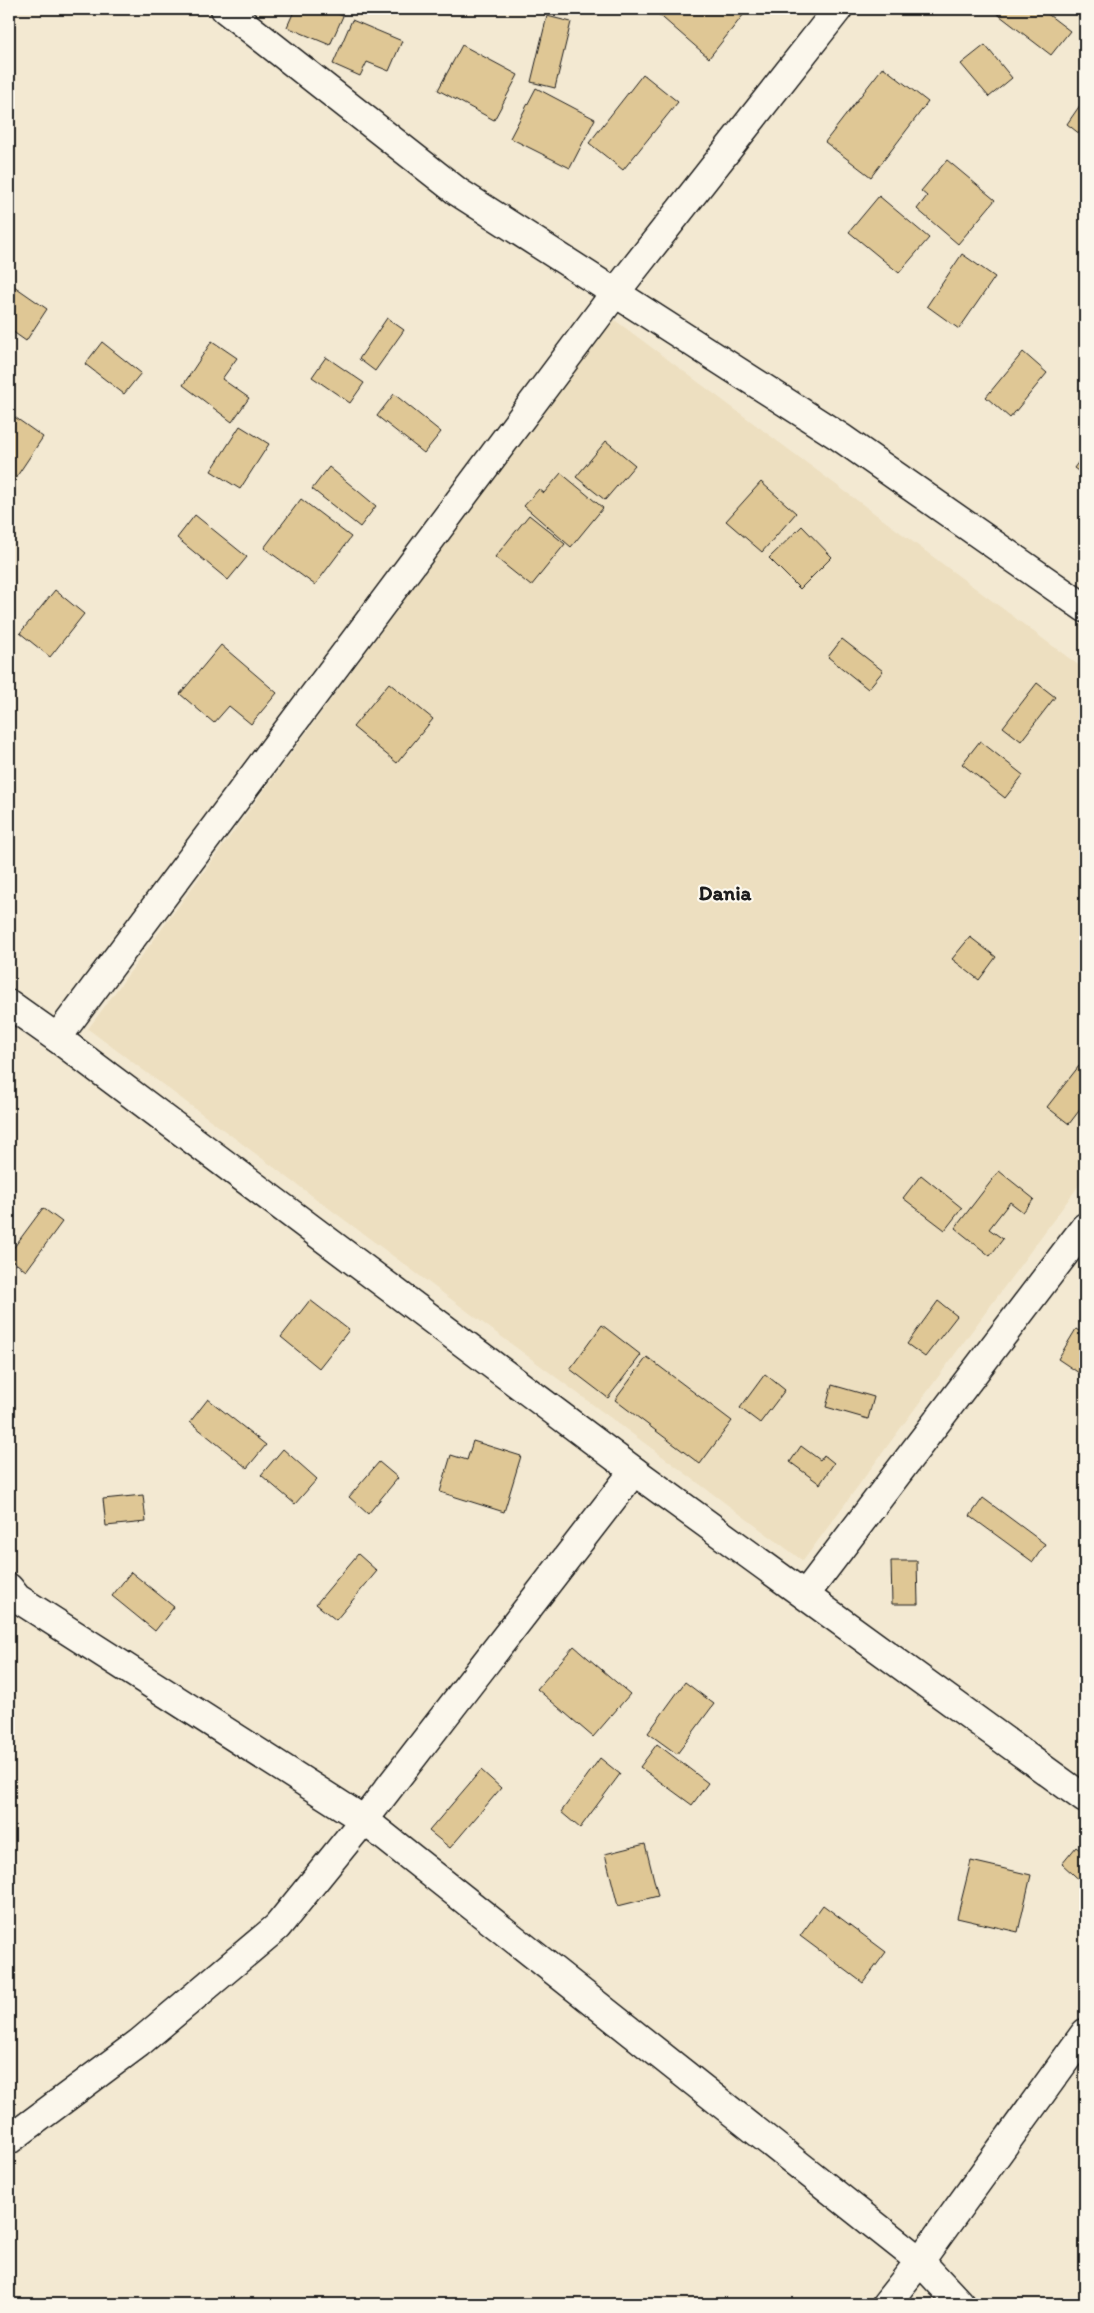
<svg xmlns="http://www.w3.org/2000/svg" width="1094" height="2313" font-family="Itim,sans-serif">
  <rect width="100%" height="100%" fill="#f3e9d2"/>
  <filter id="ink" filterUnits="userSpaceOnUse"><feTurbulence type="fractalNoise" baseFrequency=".02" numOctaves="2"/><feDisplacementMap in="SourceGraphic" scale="10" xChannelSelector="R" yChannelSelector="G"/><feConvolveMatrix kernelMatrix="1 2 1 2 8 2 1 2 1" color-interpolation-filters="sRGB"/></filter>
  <g filter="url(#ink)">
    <polygon fill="#eddfc0" points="612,318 1085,670 1085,1177 803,1561 88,1029"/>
    <g fill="#dfc795" stroke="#1c1c1c">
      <polygon points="295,9 326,9 343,16 330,45 287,27"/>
      <polygon points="659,9 748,9 709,58 656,12"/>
      <polygon points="991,9 1041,9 1070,31 1051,55"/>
      <polygon points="547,16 571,22 555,88 531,82"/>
      <polygon points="352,20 402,41 389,71 367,62 360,76 333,64"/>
      <polygon points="462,45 518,75 494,120 438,90"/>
      <polygon points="985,45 1012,78 989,97 961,64"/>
      <polygon points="883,67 928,102 871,177 825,142"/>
      <polygon points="643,74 678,102 623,170 589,143"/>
      <polygon points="536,88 595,119 570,168 510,138"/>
      <polygon points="1085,98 1085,138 1067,124"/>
      <polygon points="947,160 995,200 958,244 917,209 927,196 921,191"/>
      <polygon points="879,196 929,238 899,273 849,232"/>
      <polygon points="962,254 995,277 959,329 927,306"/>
      <polygon points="14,286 47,309 26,341 9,329 9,293"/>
      <polygon points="387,318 404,330 375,371 359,359"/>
      <polygon points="212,341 237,358 222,379 249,398 232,422 183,385"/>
      <polygon points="102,342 141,373 124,394 85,364"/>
      <polygon points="1023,352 1047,373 1010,418 986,397"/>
      <polygon points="326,357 364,383 350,403 312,377"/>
      <polygon points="394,394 441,432 424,453 377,416"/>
      <polygon points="9,413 43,437 9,488"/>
      <polygon points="240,426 269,444 240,489 211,471"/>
      <polygon points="606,441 635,465 605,500 576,477"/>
      <polygon points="1085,453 1085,476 1074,468"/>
      <polygon points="329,467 376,506 360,527 312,489"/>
      <polygon points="561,473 603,508 571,547 524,506 539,489 544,493"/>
      <polygon points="761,482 796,513 762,552 726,521"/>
      <polygon points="301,499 351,537 315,585 264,548"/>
      <polygon points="195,515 247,557 228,580 177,538"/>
      <polygon points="529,515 565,544 531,586 495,557"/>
      <polygon points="802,526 832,557 800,589 769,558"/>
      <polygon points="55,590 84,614 50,657 20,633"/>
      <polygon points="842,639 883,671 868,689 828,657"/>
      <polygon points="221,645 277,693 251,724 229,706 214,723 180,694"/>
      <polygon points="389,683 433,719 397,763 353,727"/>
      <polygon points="1037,683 1055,697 1021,741 1003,727"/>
      <polygon points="980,741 1023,775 1005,798 962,764"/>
      <polygon points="970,937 996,957 979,980 952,959"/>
      <polygon points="1079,1066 1085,1071 1085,1103 1069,1124 1047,1107"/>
      <polygon points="999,1171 1034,1199 1023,1212 1010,1202 989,1229 1003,1239 990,1256 955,1228"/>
      <polygon points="921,1175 962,1208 945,1230 903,1198"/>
      <polygon points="43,1208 62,1222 26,1271 9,1258 9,1254"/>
      <polygon points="310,1300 349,1330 319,1368 281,1337"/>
      <polygon points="938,1301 957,1316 925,1357 907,1344"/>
      <polygon points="602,1325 641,1355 608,1398 570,1369"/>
      <polygon points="1076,1329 1085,1335 1085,1377 1058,1359"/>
      <polygon points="647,1357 732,1421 700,1464 615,1400"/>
      <polygon points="765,1374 785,1390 760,1423 740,1408"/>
      <polygon points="832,1385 874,1397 868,1419 826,1407"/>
      <polygon points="208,1399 266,1445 247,1468 190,1422"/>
      <polygon points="473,1441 521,1456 504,1512 440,1492 451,1455 467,1460"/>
      <polygon points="801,1446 820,1460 824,1455 834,1463 820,1484 790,1462"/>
      <polygon points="283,1449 317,1479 295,1504 261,1475"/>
      <polygon points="379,1462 398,1478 368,1514 349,1497"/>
      <polygon points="143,1495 146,1522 106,1526 103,1499"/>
      <polygon points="983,1498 1045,1544 1033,1562 970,1516"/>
      <polygon points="358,1554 377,1571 336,1620 316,1604"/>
      <polygon points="1085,1559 1085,1601 1081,1599 1085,1585 1079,1584"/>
      <polygon points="891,1561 917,1561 918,1604 892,1604"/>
      <polygon points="131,1572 174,1607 155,1631 112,1596"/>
      <polygon points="574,1646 630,1694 593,1737 537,1689"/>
      <polygon points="685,1682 714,1704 677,1754 648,1733"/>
      <polygon points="657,1744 708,1783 692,1805 640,1767"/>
      <polygon points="600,1758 620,1774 580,1828 561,1812"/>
      <polygon points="481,1770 501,1788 450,1848 429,1831"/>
      <polygon points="645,1844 658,1896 618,1906 605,1854"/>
      <polygon points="1076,1847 1085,1854 1085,1885 1062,1864"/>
      <polygon points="971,1861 1031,1875 1018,1932 957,1918"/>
      <polygon points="823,1905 886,1952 863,1983 800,1936"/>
    </g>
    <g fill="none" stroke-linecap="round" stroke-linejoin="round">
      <g stroke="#1c1c1c" stroke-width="31">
        <g id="minor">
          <polyline points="225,9 458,192 840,437 1085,608"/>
          <polyline points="9,1004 57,1038 634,1471 1085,1799"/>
          <polyline points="57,1038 615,293 838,9"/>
          <polyline points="9,1588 17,1598 364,1820 920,2261 960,2304"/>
          <polyline points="805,1595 1085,1227"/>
          <polyline points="9,2140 139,2043 277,1927 364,1820 634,1471"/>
          <polyline points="886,2304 920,2261 1085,2033"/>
        </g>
      </g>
      <use href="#minor" stroke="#fbf7ec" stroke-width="28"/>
    </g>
  </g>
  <g text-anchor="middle" stroke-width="4.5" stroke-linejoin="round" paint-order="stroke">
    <g font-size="21" font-weight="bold" fill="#1c1c1c" stroke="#fbf7ec">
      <text x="725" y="900">Dania</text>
    </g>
  </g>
  <rect width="1094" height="2313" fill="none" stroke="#fbf7ec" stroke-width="30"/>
  <rect x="15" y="15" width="1064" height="2283" fill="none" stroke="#1c1c1c" stroke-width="2" filter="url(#ink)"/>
</svg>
